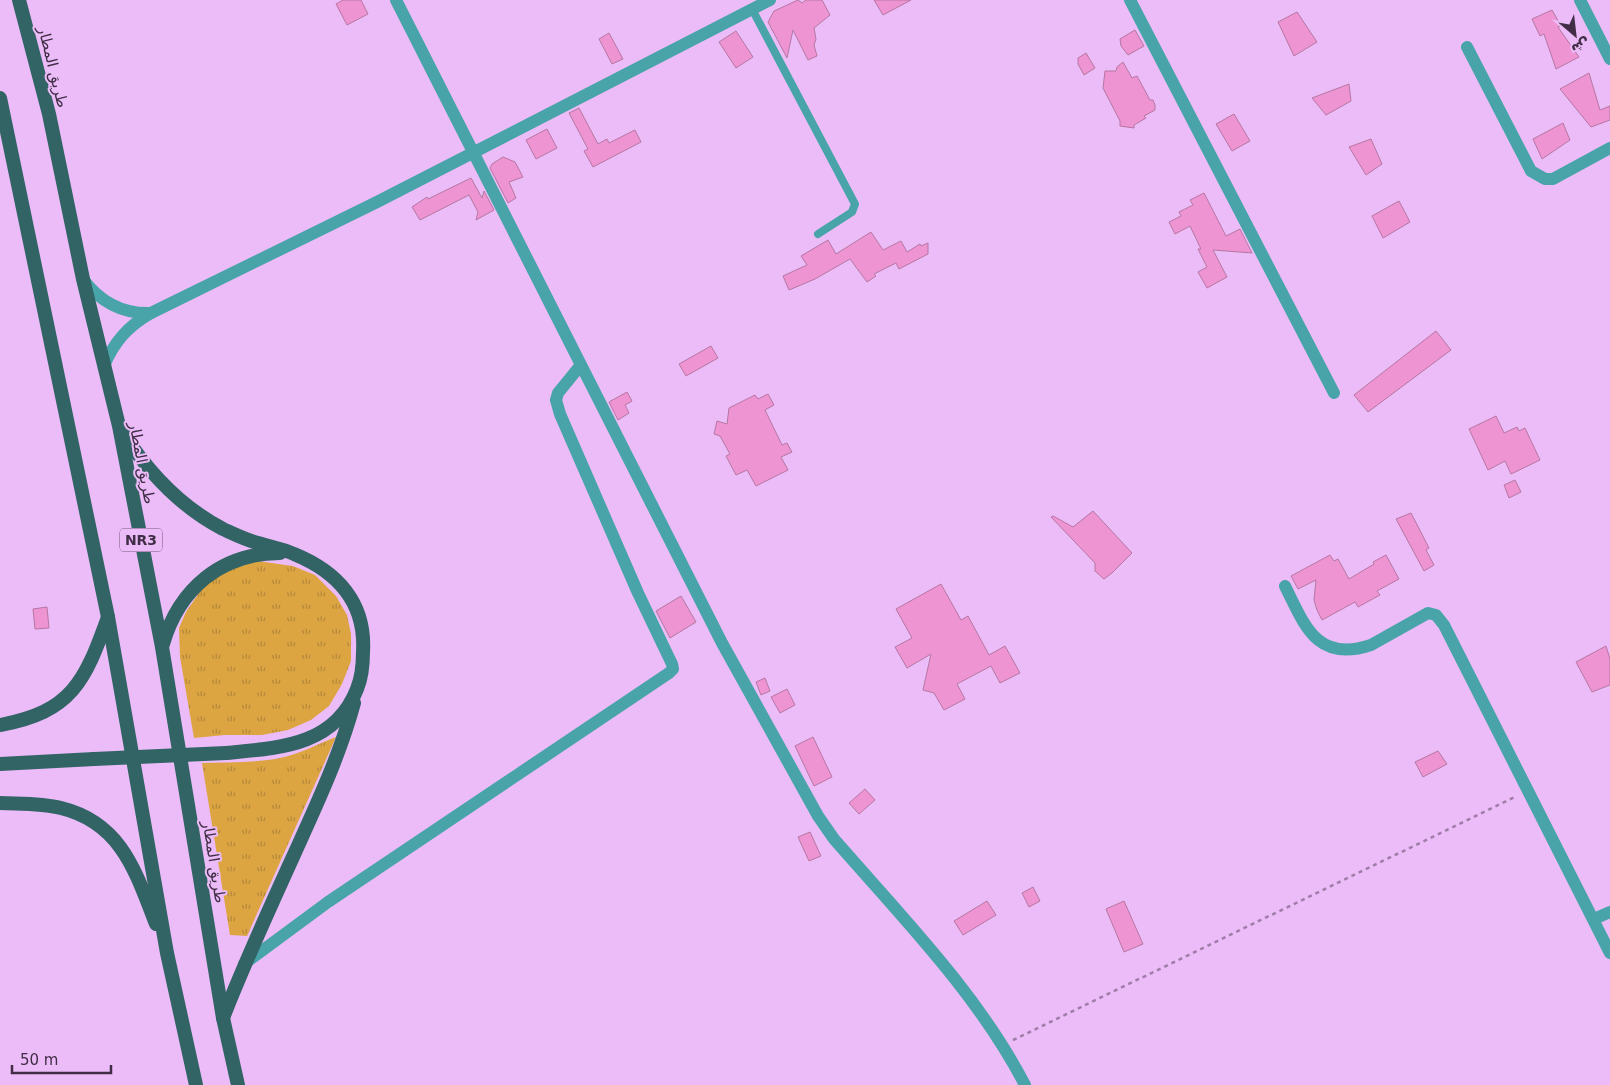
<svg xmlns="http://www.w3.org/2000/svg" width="1610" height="1085" font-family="'DejaVu Sans','Noto Naskh Arabic',sans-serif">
  <defs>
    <pattern id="grass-tufts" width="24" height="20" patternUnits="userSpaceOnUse" patternTransform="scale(1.25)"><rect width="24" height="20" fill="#dca542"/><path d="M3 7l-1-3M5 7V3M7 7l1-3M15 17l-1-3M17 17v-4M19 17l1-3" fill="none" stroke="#b48739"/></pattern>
  </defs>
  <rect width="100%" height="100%" fill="#ebbcf8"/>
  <g fill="url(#grass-tufts)">
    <polygon points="257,561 293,566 315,575 336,596 347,615 351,634 351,661 342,684 329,706 311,720 288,730 262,735 225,735 194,738 180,657 179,628 186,612 203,587 221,572"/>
    <path d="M336,737L247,936L230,935L202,763C228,762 255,763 280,758C300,754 317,744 336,737Z"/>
  </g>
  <g fill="#ef94d3" stroke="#b577a2">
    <polygon points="343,0 361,0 368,14 347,25 336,4"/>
    <polygon points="798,0 802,3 806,0 822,0 830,15 814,28 816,39 814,45 817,56 808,60 793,30 787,58 768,22 774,11"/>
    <polygon points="874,0 911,0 883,15"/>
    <polygon points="1552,10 1561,26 1558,27 1579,57 1556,69 1544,34 1540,36 1532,19"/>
    <polygon points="1297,12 1317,42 1294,56 1278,22"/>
    <polygon points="1135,30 1144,46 1128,55 1121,46 1120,39"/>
    <polygon points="736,31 753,57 736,68 719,42"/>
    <polygon points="609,33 623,59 612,64 599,39"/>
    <polygon points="1086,53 1095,68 1084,75 1078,64 1078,58"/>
    <polygon points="1123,62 1132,78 1137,76 1150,100 1153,100 1155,105 1155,110 1144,116 1146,118 1134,125 1134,128 1120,126 1120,121 1103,88 1105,71 1116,71 1117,67"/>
    <polygon points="1589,73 1600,110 1610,106 1610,120 1591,127 1560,89"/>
    <polygon points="1349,84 1351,101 1326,115 1312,98"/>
    <polygon points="579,108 598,144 607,139 609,143 635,130 641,142 593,167 584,151 588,149 569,113"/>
    <polygon points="1234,114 1250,141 1232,151 1216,124"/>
    <polygon points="1563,123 1570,140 1542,159 1533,139"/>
    <polygon points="547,129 557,148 536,159 526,140"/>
    <polygon points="1371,139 1382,164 1366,175 1349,147"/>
    <polygon points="503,157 515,162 523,177 509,182 516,198 508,203 490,168 492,164"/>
    <polygon points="471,178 482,198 484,191 494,210 476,220 478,212 469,195 420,220 412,207 427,197 428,199"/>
    <polygon points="1204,193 1226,236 1240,229 1252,253 1213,250 1227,277 1207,288 1198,272 1207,267 1198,249 1201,249 1190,226 1175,234 1169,222 1181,216 1179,212 1193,205 1190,200"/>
    <polygon points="1399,201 1410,222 1383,238 1372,216"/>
    <polygon points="871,232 883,250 901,241 907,252 920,244 921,246 928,243 928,254 899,269 896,263 874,274 876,276 867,282 850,259 815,279 789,290 783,276 807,265 801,256 828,240 836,254"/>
    <polygon points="1436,331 1451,350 1368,412 1354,395"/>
    <polygon points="711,346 718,358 686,376 679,364"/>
    <polygon points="627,392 632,401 625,405 629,413 618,420 609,402"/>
    <polygon points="768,394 774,405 765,410 782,445 787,443 792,452 781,457 788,470 756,486 747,470 736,475 726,456 730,454 720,436 714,434 717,421 727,424 729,408 755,395 758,399"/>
    <polygon points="1496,416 1504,433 1517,427 1519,431 1525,428 1540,460 1511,474 1505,461 1488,470 1469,429"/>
    <polygon points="1515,480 1521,492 1509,498 1504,485"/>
    <polygon points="1093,511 1132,553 1112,573 1104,579 1095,571 1095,563 1051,517 1053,516 1073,527"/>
    <polygon points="1411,513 1429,548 1426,550 1434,565 1424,571 1396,519"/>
    <polygon points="1330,555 1334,561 1338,559 1349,579 1374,564 1373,562 1386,555 1399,579 1377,591 1380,595 1358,607 1355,602 1322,620 1317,610 1314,600 1316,580 1298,589 1291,576"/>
    <polygon points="941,584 961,620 968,616 989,655 1005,646 1020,673 1000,683 991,666 957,684 965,699 944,710 934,693 923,690 931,654 907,668 895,647 912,638 896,609"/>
    <polygon points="681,596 696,622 670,638 656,611"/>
    <polygon points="47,607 49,628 35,629 33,609"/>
    <polygon points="1606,646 1610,659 1610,685 1592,692 1576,662"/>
    <polygon points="765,678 770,691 761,695 756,682"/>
    <polygon points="787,689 795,705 780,713 771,697"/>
    <polygon points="813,737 832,777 814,786 795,746"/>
    <polygon points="1438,751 1447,764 1423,777 1415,762"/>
    <polygon points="865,789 875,800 859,814 849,803"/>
    <polygon points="810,832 821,856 809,861 798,837"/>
    <polygon points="1033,887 1040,901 1029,907 1022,893"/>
    <polygon points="987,901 996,915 963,935 954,921"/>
    <polygon points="1124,901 1143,944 1124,952 1106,909"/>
  </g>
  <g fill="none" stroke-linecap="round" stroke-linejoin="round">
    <polyline stroke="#a07da9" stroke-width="2.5" stroke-dasharray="4 4" stroke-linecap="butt" points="1013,1040 1517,796"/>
    <polyline stroke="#48a4a8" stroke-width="8" points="752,9 855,204 852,212 818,234"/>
    <g stroke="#48a4a8" stroke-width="12">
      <path d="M396,0L722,643L818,816L834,839C901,916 978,994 1025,1085"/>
      <polyline points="1130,0 1334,393"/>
      <polyline points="1580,0 1610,59"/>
      <polyline points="1467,47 1531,171 1545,179 1553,179 1610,148"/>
      <path d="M1285,586C1305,626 1317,663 1371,645L1428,613L1436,615L1444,625L1610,953"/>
      <polyline points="1594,919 1610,912"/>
      <polyline points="244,964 328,902 669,673 673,669 672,664 638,593 560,414 556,400 558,393 580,366"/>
    </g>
    <g stroke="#48a4a8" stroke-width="12">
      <path d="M83,279C100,302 123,314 151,313"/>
      <path d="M104,366C114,342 128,326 151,313L377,202L770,0"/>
    </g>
    <g stroke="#326365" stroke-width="14">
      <polyline points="19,0 49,114 83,279 119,426 162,647 223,1018 238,1085"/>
      <polyline points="0,98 108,617 167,953 196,1085"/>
      <path d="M123,433C148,472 181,507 223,529C234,534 246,540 258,543C270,547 283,549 294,554C338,572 366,603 363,652C363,664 362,677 357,689C335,746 279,748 226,753"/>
      <path d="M163,644C179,589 221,553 280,553"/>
      <path d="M0,725C72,712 85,681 108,617"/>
      <polyline points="0,764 94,759"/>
      <path d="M0,803C20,804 41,803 61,808C122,823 136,873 156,924"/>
      <path d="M223,1018C244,964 268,912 292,859C315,808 339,758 354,703"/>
    </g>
    <polyline stroke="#326365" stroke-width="14" points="94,759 226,753"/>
  </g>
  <g text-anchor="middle" stroke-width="4" stroke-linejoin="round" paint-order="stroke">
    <rect fill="#ebbcf8" stroke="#74597b" stroke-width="1" x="120" y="528.5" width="42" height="23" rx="4"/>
    <g font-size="14" font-weight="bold" fill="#412e46">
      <text x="141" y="545">NR3</text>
    </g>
    <g font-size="15" fill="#412e46" stroke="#ebbcf8">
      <text transform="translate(53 67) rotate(76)" y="5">طريق المطار</text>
      <text transform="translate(142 463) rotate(79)" y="5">طريق المطار</text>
      <text transform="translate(214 862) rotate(81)" y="5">طريق المطار</text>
    </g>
  </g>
  <g transform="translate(1575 35) rotate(152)" stroke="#ebbcf8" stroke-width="4" paint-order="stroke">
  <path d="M0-4L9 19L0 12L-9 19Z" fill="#412e46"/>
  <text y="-8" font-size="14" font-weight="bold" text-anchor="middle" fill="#412e46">ش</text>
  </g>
  <path d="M12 1065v8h99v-8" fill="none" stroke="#412e46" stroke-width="2.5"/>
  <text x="20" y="1065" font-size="15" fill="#412e46" stroke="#ebbcf8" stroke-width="4" paint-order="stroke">50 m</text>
</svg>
